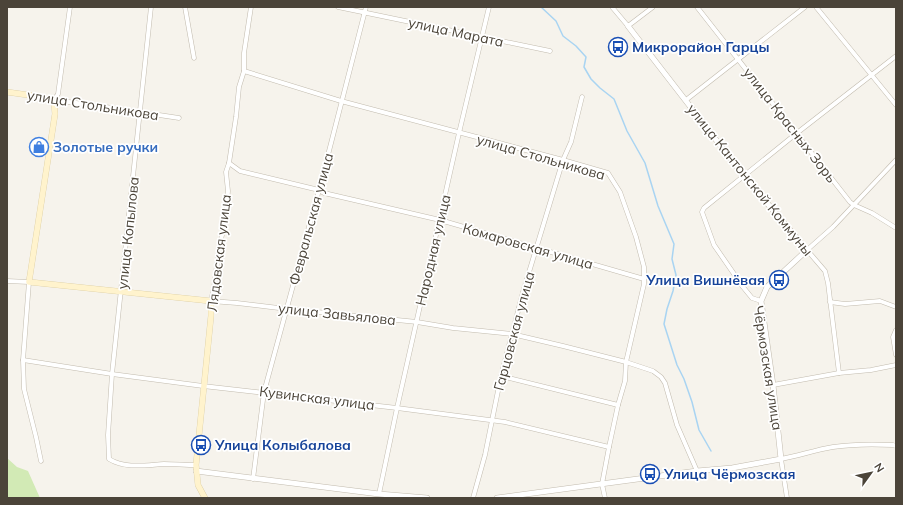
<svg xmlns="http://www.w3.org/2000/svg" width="903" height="505" font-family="Mulish,sans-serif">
  <rect width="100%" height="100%" fill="#f6f3ec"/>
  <polygon fill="#d2eab5" points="7,458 17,467 28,471 40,498 7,498"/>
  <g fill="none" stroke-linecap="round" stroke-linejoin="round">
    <polyline stroke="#a9d4f2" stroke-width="1.5" points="541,7 556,21 563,36 576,46 586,57 584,67 591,79 600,88 614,99 627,131 645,163 658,206 674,244 672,259 676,275 673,291 667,309 664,324 677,365 684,379 692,402 699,430 711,451"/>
    <g stroke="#c2bbae" stroke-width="5">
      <g id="minor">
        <polyline points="70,7 58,94 54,100 106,107 179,118"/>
        <path d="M151,7L112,374L108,435L109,459C125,469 146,465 164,464C175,464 185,465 196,465"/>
        <polyline points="185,7 194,58"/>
        <polyline points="251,7 244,53 244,71 239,87 236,117 229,163 226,172 228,191 226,216 219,249 214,287 211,301 237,303 287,309 417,322 453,328 512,334 563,346 626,362 653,371 661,377 665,383 677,425 697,471"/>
        <polyline points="338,7 550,51"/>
        <polyline points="612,7 628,26 653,7"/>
        <polyline points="697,7 850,202 854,205 872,213 896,228"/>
        <polyline points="816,7 896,105"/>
        <polyline points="244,71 341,101 563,160 608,173 620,192 636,237 644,267 644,284 626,362 625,381 618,405 609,447 602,484 605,498"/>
        <polyline points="686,100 805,7"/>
        <polyline points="229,163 240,171 319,190 324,193 440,220 644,279"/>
        <polyline points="7,281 29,282 23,360 24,389 36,437 41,461"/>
        <polyline points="761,301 752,298 743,287 714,245 702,212 704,208 797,133 896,56"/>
        <polyline points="830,302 845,304 880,301 896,307"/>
        <polyline points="896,330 893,337 896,355"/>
        <polyline points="23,360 112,374 203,386 397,408 505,422 609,447"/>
        <polyline points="839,373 828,283 825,271 807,250 833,227 896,160"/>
        <polyline points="501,376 618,405"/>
        <polyline points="773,385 839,373 871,370 896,365"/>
        <polyline points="253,479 264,392 319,190 366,7"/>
        <polyline points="379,494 397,408 459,133 489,7"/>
        <polyline points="473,498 485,455 501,376 523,292 563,160 571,142 582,97"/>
        <path d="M787,498L781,459C798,456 815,450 833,447C853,444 873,444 893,445L896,446"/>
      </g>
    </g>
    <g stroke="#c2bbae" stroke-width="6">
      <g id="tertiary">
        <polyline points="196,471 379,494 427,498"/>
        <polyline points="497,498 697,471 732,468 781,459 773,385 761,301 767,287 807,250 744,176 628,26"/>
      </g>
    </g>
    <g stroke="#d6c79b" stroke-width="6">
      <polyline id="secondary" points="7,92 42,97 54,100 55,114 29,282 211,301 211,316 196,465 198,485 205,498"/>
    </g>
    <use href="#minor" stroke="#fff" stroke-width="4"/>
    <use href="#tertiary" stroke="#fff" stroke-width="5"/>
    <use href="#secondary" stroke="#fff3cd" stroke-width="5.5"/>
  </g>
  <defs>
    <g id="bus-ring" transform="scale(1)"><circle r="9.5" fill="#fff" stroke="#1a4fb4" stroke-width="1.5"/><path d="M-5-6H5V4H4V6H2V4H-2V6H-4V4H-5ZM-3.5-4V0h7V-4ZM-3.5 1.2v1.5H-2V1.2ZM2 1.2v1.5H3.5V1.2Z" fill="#1a4fb4"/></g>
    <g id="shop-ring" transform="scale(1)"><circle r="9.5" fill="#fff" stroke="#3f7fe0" stroke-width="1.5"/><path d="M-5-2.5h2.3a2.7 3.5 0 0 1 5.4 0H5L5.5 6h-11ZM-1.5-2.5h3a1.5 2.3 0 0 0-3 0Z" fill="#3f7fe0"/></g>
  </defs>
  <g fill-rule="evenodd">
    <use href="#bus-ring" x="618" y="47"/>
    <use href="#shop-ring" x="39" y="147"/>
    <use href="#bus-ring" x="779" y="280"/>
    <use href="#bus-ring" x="201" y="445"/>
    <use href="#bus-ring" x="650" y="474"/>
  </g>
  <g text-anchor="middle" stroke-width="3.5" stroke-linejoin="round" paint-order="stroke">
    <g font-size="14" fill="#4b4439" stroke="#fff">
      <text transform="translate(456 32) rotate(12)" y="5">улица Марата</text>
      <text transform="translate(93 105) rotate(9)" y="5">улица Стольникова</text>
      <text transform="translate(790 125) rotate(52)" y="5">улица Красных Зорь</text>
      <text transform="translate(541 157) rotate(16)" y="5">улица Стольникова</text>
      <text transform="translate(750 180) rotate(51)" y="5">улица Кантонской Коммуны</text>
      <text transform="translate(311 219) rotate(-75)" y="5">Февральская улица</text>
      <text transform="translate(128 233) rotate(-84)" y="5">улица Копылова</text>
      <text transform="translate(528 246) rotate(16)" y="5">Комаровская улица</text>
      <text transform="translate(433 250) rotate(-77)" y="5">Народная улица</text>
      <text transform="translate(219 253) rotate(-83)" y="5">Лядовская улица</text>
      <text transform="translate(337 314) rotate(6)" y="5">улица Завьялова</text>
      <text transform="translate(514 331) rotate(-75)" y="5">Гарцовская улица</text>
      <text transform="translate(768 368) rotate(81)" y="5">Чёрмозская улица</text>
      <text transform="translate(317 398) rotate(7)" y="5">Кувинская улица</text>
    </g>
    <g font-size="14" font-weight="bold" fill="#164399" stroke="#fff" text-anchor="start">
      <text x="632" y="52">Микрорайон Гарцы</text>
      <text x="765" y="285" text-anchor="end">Улица Вишнёвая</text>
      <text x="215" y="450">Улица Колыбалова</text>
      <text x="664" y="479">Улица Чёрмозская</text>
    </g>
    <g font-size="14" font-weight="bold" fill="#366cbe" stroke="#fff" text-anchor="start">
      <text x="53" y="152">Золотые ручки</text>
    </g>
  </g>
  <rect width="903" height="505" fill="none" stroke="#4b4439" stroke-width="16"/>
  <g transform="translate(871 473) rotate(57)" stroke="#ffffff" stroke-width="3" paint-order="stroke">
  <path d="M0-3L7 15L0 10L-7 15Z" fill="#4b4439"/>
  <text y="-6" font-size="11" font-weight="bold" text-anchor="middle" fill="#4b4439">N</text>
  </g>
</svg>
